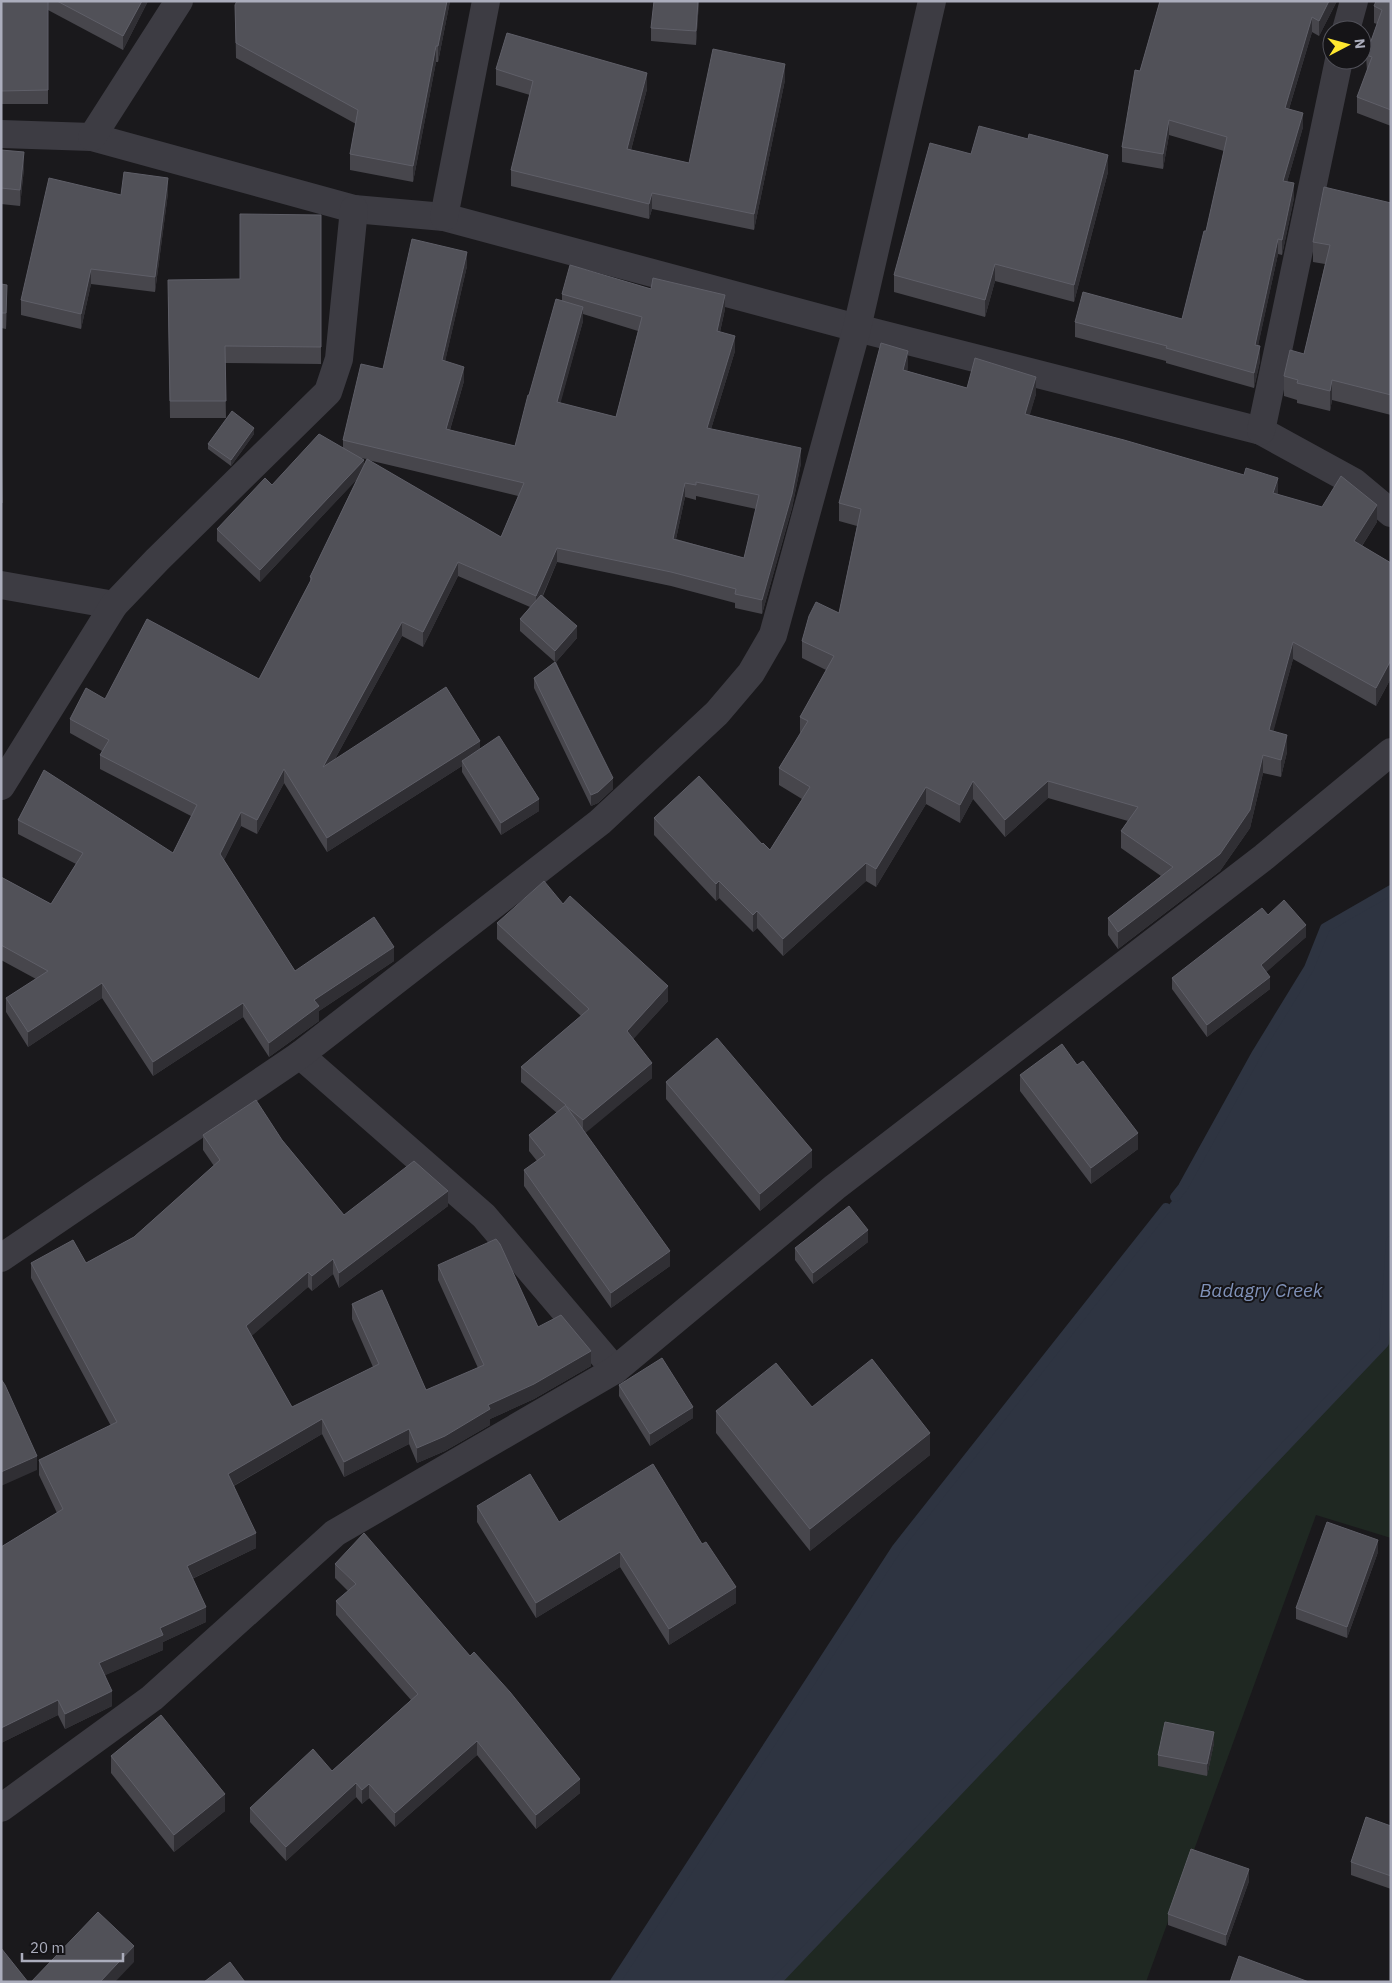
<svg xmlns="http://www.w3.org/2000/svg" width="1392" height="1983" font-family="'IBM Plex Sans',sans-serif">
  <rect width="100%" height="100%" fill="#1a191c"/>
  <polygon fill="#1f2822" points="1391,1241 1391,1538 1316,1515 1146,1982 776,1982 1384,1343"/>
  <polygon fill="#2e3441" points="1391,890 1391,1241 1384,1343 776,1982 615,1982 897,1548 1183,1187 1257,1053 1309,968 1325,928"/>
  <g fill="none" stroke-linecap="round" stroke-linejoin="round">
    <g stroke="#2e3441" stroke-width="10">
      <polyline points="1175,1197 1183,1187 1257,1053 1309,968 1325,928 1391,890"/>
      <polyline points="615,1982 897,1548 1166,1208"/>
      <polyline points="776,1982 1384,1343 1391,1241"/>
    </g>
    <g stroke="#3d3c43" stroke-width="28">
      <polyline points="1346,30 1354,1"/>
      <polyline points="1,134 92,137 354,209 444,217 857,328 1261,431 1354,482 1391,513"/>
      <polyline points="92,137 179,1"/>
      <polyline points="444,217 486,1"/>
      <polyline points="1261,431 1339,60"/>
      <polyline points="1,585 114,605"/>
      <polyline points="1,786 114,605 157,560 328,392 339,359 354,209"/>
      <polyline points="300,1055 484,1216 615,1370"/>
      <polyline points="1,1258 300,1055 600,822 717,713 751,673 773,635 857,328 932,1"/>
      <polyline points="1,1808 152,1698 335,1533 615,1370 835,1187 1264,857 1391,752"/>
    </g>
  </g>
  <g fill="#47464c" fill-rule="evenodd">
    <polygon points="1,1 148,1 123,50 48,10 48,104 1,104"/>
    <polygon points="450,1 438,62 436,62 413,182 350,170 350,154 356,124 236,58 235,5"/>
    <polygon points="699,1 696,45 651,41 651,28"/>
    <polygon points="1160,1 1337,1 1319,36 1312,32 1289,109 1303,127 1287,182 1294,198 1282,255 1278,254 1258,345 1260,361 1254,388 1166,363 1166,361 1075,337 1075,322 1182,319 1206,231 1224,151 1169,135 1163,169 1122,162 1122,147 1140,71"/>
    <polygon points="1391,1 1391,126 1357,113 1357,97 1367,71 1366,55 1377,24 1374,23 1374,6"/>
    <polygon points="496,69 647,89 631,150 689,163 785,80 754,230 652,209 649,219 511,186 511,170 530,95 496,85"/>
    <polygon points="1028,139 1108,172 1074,302 995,281 985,317 894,292 894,275 971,154"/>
    <polygon points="1,150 24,168 20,206 1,204"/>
    <polygon points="168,193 155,292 91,284 81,329 21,315 21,300"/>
    <polygon points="1391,203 1391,415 1332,400 1330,411 1297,403 1297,400 1284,396 1284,376 1304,354 1325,264 1313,262 1313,242"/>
    <polygon points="321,215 321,364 225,363 226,418 170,418 168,297 240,279"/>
    <path d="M467,266L445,361L464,381L450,430L515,446L529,395L562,301V294L651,289L725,309L720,332L735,351L711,429L801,463L792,508L762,614L735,608V603L671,586L557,562L543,596L577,638L556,662L613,789L598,803L591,806L534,688V678L555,662L520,631V619L530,607L458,576L423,647L402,636L335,759L480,749L539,811L501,835L462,772V766L327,852L284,783L257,834L241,826L224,860L295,971L394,961L319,1011V1021L269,1057L243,1017L153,1076L102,998L28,1047L6,1012V998L36,979L1,960V877L51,904L76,864L18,834V820L173,853L191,816L100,769V755L102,751L70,733V719L105,699L259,679L310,582V577L357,479L260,582L217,541V529L272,485L343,448V440L383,369ZM583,314L638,331L616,417L560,403L583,321ZM359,458L367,459L364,465ZM368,460L406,469L518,496L501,537ZM696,496L756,509L744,558L676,539L685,497L696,500Z"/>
    <polygon points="1,284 7,300 6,329 1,328"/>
    <polygon points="908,368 907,371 967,388 1036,394 1029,416 1278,495 1377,522 1362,546 1391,563 1391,678 1376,706 1293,659 1273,731 1287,752 1281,777 1263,773 1250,828 1220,871 1118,949 1108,935 1108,918 1161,876 1121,848 1121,831 1128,821 1048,798 1005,837 973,799 960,823 926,804 876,887 866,881 783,956 757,928 753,932 719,898 716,901 654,835 654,818 762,844 770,850 802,799 779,785 779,768 800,733 800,717 826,670 802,658 802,641 839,613 857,526 839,521 839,503"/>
    <polygon points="254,434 231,466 208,449 208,444"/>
    <polygon points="563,904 668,1001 633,1039 652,1078 585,1132 670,1266 611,1308 524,1186 524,1170 537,1161 529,1151 529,1135 557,1113 521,1082 521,1067 581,1016 497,939 497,923"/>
    <polygon points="1268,915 1306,937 1266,972 1270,989 1207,1037 1172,989 1172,978"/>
    <polygon points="1020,1075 1138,1149 1091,1184 1020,1091"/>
    <polygon points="666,1082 812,1167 760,1211 666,1099"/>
    <polygon points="203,1135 282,1140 344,1215 448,1206 339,1288 333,1274 312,1291 308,1287 251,1336 292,1407 373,1367 352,1319 352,1304 426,1390 478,1368 438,1280 438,1265 538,1327 591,1366 534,1399 490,1419 490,1425 445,1451 417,1463 409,1444 344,1477 322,1434 234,1486 256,1548 192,1579 206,1622 163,1642 163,1650 105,1675 112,1706 65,1729 58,1715 1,1743 1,1547 57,1513 39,1475 39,1460 111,1426 31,1278 31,1263 86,1263 134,1237 214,1166 203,1150"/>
    <polygon points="868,1242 813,1284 795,1260 795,1248"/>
    <polygon points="619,1385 693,1418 650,1446 619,1396"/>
    <polygon points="812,1407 930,1455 810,1551 716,1433 716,1411"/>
    <polygon points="477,1506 559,1522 736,1603 669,1645 620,1567 536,1618 477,1522"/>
    <polygon points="1378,1552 1347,1638 1296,1619 1296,1608"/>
    <polygon points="335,1564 580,1793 536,1829 477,1755 395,1827 369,1798 362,1804 356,1797 286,1861 250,1822 250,1808 332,1771 411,1700 336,1615 336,1601 348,1591 335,1578"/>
    <polygon points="1214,1743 1207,1776 1158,1766 1158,1755"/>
    <polygon points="111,1756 225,1811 174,1852 111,1773"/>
    <polygon points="1391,1826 1391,1889 1351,1875 1351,1862"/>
    <polygon points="1249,1881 1226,1946 1168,1925 1168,1914"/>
  </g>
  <g fill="#302f34">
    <polygon points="142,1 148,1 123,50 123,36"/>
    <polygon points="447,1 450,1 438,62 438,46"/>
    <polygon points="698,1 699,1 696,45 696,31"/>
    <polygon points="1329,1 1337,1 1319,36 1319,21"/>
    <polygon points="1312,17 1312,32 1285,122 1285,108"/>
    <polygon points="436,46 436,62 413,182 413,166"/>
    <polygon points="785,64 785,80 754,230 754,214"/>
    <polygon points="647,73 647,89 627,165 627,149"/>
    <polygon points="1303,113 1303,127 1283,196 1283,181"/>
    <polygon points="1169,120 1169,135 1163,169 1163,154"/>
    <polygon points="24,152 24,168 20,206 20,190"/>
    <polygon points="1108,155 1108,172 1074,302 1074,285"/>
    <polygon points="168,178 168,193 155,292 155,277"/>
    <polygon points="1294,183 1294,198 1282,255 1282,240"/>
    <polygon points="652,193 652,209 649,219 649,204"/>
    <polygon points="1278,239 1278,254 1255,360 1255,345"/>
    <polygon points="467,252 467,266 442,375 442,360"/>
    <polygon points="995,264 995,281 985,317 985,300"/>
    <polygon points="91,269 91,284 81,329 81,314"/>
    <polygon points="7,285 7,300 6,329 6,313"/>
    <polygon points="725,295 725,309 717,345 717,331"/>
    <polygon points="583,307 583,321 557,416 557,402"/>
    <polygon points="735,336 735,351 707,442 707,428"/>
    <polygon points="1260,346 1260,361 1254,388 1254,373"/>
    <polygon points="908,351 908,368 903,388 903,370"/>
    <polygon points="464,367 464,381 446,443 446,429"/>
    <polygon points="1036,377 1036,394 1025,432 1025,414"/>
    <polygon points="1332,380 1332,400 1330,411 1330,391"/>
    <polygon points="254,428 254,434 231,466 231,460"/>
    <polygon points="801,448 801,463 792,508 762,614 762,600"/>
    <polygon points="364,460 364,472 260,582 260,570"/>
    <polygon points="1278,478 1278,495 1273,493"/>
    <polygon points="685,483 685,497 673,553 673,539"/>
    <polygon points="1377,505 1377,522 1354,558 1354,541"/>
    <polygon points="557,548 557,562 536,610 536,596"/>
    <polygon points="458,562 458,576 423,647 423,632"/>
    <polygon points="402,622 402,636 323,781 323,767"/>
    <polygon points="577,626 577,638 555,663 555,651"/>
    <polygon points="1293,642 1293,659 1269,748 1269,730"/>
    <polygon points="1391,660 1391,678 1376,706 1376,688"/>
    <polygon points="1287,735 1287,752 1281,777 1281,760"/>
    <polygon points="480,741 480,755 462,761 462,766 327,852 327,838"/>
    <polygon points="1263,755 1263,773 1250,828 1220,871 1118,949 1118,932 1220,854"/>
    <polygon points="284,769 284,783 257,834 257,820"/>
    <polygon points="613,778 613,789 598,803 591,806 591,795"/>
    <polygon points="973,781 973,799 960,823 960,805"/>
    <polygon points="1048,781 1048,798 1005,837 1005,820"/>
    <polygon points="926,787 926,804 876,887 876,869"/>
    <polygon points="539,799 539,811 501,835 501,823"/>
    <polygon points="241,812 241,826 220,868 220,854"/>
    <polygon points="866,863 866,881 783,956 783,939"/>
    <polygon points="719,881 719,898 716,901 716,884"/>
    <polygon points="757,911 757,928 753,932 753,915"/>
    <polygon points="1306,925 1306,937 1261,977 1261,965"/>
    <polygon points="394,947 394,961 319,1011 319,1021 269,1057 269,1043 314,1000"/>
    <polygon points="1270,977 1270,989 1207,1037 1207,1025"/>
    <polygon points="102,983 102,998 28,1047 28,1032"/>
    <polygon points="668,986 668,1001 627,1046 627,1031"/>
    <polygon points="243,1003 243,1017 153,1076 153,1062"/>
    <polygon points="652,1063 652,1078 583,1135 583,1120"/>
    <polygon points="1138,1133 1138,1149 1091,1184 1091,1168"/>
    <polygon points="812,1150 812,1167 760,1211 760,1194"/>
    <polygon points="448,1191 448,1206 339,1288 339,1273"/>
    <polygon points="868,1230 868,1242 813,1284 813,1273"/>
    <polygon points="670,1251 670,1266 611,1308 611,1293"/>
    <polygon points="333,1259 333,1274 312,1291 312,1276"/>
    <polygon points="308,1272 308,1287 246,1341 246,1326"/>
    <polygon points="591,1351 591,1366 534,1399 490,1419 490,1425 445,1451 417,1463 417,1448 488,1405"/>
    <polygon points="693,1407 693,1418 650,1446 650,1434"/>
    <polygon points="322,1419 322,1434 228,1489 228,1474"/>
    <polygon points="409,1429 409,1444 344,1477 344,1462"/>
    <polygon points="930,1433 930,1455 810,1551 810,1529"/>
    <polygon points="37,1456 37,1470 1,1486 1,1472"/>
    <polygon points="256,1533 256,1548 187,1581 187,1566"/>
    <polygon points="1378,1540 1378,1552 1347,1638 1347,1627"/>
    <polygon points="620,1552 620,1567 536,1618 536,1603"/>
    <polygon points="736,1587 736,1603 669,1645 669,1629"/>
    <polygon points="206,1607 206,1622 163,1642 163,1650 99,1678 99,1663 160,1628"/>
    <polygon points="112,1691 112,1706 65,1729 65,1714"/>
    <polygon points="58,1700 58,1715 1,1743 1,1728"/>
    <polygon points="1214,1732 1214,1743 1207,1776 1207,1764"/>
    <polygon points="477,1741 477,1755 395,1827 395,1813"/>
    <polygon points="580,1779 580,1793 536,1829 536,1815"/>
    <polygon points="356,1783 356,1797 286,1861 286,1847"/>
    <polygon points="369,1784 369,1798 362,1804 362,1790"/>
    <polygon points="225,1794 225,1811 174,1852 174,1835"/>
    <polygon points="1249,1869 1249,1881 1226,1946 1226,1935"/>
    <polygon points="134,1946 134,1962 115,1982 100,1982"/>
  </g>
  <g fill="#515158" stroke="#5f5f68" fill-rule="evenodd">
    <polygon points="1,1 48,1 48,90 1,91"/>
    <polygon points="57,1 142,1 123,36"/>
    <polygon points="237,1 447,1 438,46 436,46 413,166 350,154 358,110 236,43 235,5"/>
    <polygon points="654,1 698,1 696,31 651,28"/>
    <polygon points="1160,1 1329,1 1319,21 1312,17 1285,108 1303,113 1283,181 1294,183 1282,240 1278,239 1255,345 1260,346 1254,373 1166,348 1167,346 1075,322 1083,292 1182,319 1204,231 1206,231 1227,137 1169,120 1163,154 1122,147 1135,70 1140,71"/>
    <polygon points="1376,1 1391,1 1391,110 1357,97 1372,57 1366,55 1382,10 1374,6"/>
    <polygon points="507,33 647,73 627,149 689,163 713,49 785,64 754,214 652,193 649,204 511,170 533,81 496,69"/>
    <polygon points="979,126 1028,139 1029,134 1108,155 1074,285 995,264 985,300 894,275 930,143 971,154"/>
    <polygon points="1,150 24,152 20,190 1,188"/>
    <polygon points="124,172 168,178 155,277 91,269 81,314 21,300 49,178 121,195"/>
    <polygon points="1324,187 1391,203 1391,395 1332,380 1330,391 1297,383 1298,380 1284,376 1290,350 1304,354 1330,245 1313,242"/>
    <polygon points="240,214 321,215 321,347 225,346 226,401 170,401 168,280 240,279"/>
    <path d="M412,239L467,252L442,360L464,367L446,429L515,446L528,395H529L556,299L583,307L557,402L616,417L642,317L562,294L570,265L651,289L653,278L725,295L717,331L735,336L707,428L801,448L792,494L762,600L735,594L736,589L671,572L557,548L536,596L458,562L423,632L402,622L323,767L446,687L480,741L327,838L284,769L257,820L241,812L220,854L295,971L374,917L394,947L314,1000L319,1006L269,1043L243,1003L153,1062L102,983L28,1032L6,998L48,971L1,945V877L51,904L83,853L18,820L44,770L173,853L197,805L100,755L109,740L70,719L86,688L105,699L147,619L259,679L312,578L310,577L367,459L501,537L524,483L343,440L361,364L383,369ZM696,482L759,495L744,558L673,539L685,483L696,485Z"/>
    <polygon points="1,284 7,285 6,313 1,313"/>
    <polygon points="881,343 908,351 903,370 967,388 975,358 1036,377 1025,414 1124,440 1244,475 1246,468 1278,478 1273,493 1322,507 1341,476 1377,505 1354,541 1391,563 1391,660 1376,688 1293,642 1269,730 1287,735 1281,760 1263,755 1250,810 1220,854 1118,932 1108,918 1173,867 1121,831 1138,807 1048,781 1005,820 973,781 960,805 926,787 876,869 866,863 783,939 757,911 753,915 719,881 716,884 654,818 699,776 762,844 763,843 770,850 810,787 779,768 808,721 800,717 834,656 802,641 809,616 816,602 839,613 861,509 839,503"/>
    <polygon points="1,401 2,503 1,503"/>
    <polygon points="232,411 254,428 231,460 208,444"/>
    <polygon points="319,434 364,460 260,570 217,529 265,478 272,485"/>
    <polygon points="541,595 577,626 555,651 520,619"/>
    <polygon points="555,662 613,778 598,792 591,795 534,678"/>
    <polygon points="499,736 539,799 501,823 462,761"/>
    <polygon points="544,881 563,904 570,896 668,986 627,1031 652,1063 583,1120 566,1106 670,1251 611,1293 524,1170 545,1155 529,1135 566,1105 521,1067 589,1009 497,923"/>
    <polygon points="1284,900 1306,925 1261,965 1270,977 1207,1025 1172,978 1262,908 1268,915"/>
    <polygon points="717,1038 812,1150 760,1194 666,1082"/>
    <polygon points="1062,1044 1077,1065 1083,1061 1138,1133 1091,1168 1020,1075"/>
    <polygon points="256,1100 282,1140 344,1215 414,1161 448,1191 339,1273 333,1259 312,1276 308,1272 246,1326 292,1407 379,1364 352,1304 382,1290 426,1390 484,1365 438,1265 496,1239 500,1244 538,1327 561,1315 591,1351 534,1384 488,1405 490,1409 445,1436 417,1448 409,1429 344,1462 322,1419 228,1474 256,1533 187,1566 206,1607 160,1628 163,1635 99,1663 112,1691 65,1714 58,1700 1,1728 1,1547 63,1509 39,1460 117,1422 31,1263 73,1240 86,1263 134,1237 220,1160 203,1135"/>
    <polygon points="849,1206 868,1230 813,1273 795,1248"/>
    <polygon points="662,1358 693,1407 650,1434 619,1385"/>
    <polygon points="872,1359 930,1433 810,1529 716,1411 776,1363 812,1407"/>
    <polygon points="1,1379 5,1385 37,1456 1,1472"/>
    <polygon points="653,1464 702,1544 706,1542 736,1587 669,1629 620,1552 536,1603 477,1506 530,1474 559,1522"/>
    <polygon points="1327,1522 1378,1540 1347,1627 1296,1608"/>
    <polygon points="364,1533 470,1656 474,1652 510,1692 580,1779 536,1815 477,1741 395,1813 369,1784 362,1790 356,1783 286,1847 250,1808 313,1749 332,1771 418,1694 336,1601 356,1584 335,1564"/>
    <polygon points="161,1715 225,1794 174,1835 111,1756"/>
    <polygon points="1165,1722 1214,1732 1207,1764 1158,1755"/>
    <polygon points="1366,1817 1391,1826 1391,1876 1351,1862"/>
    <polygon points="1191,1849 1249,1869 1226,1935 1168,1914"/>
    <polygon points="98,1912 134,1946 100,1982 31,1982"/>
    <polygon points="1,1948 28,1982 1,1982"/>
    <polygon points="1239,1956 1309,1982 1230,1982"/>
    <polygon points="230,1962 245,1982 204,1982"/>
  </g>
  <g text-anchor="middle" stroke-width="4" stroke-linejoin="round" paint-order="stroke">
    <g font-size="19" font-style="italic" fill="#8092b9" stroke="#151417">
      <text x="1261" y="1297">Badagry Creek</text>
    </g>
  </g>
  <rect width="1392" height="1983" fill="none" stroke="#abadbc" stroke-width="5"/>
  <g transform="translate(1347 45) rotate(84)"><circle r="24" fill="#151417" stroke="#515159"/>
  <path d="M0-4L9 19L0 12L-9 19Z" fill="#fee72f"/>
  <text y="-8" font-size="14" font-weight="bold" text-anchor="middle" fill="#abadbc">N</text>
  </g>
  <path d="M22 1953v8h101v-8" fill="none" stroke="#abadbc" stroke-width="2.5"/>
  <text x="30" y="1953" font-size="15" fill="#abadbc" stroke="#151417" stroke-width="4" paint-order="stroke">20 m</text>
</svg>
